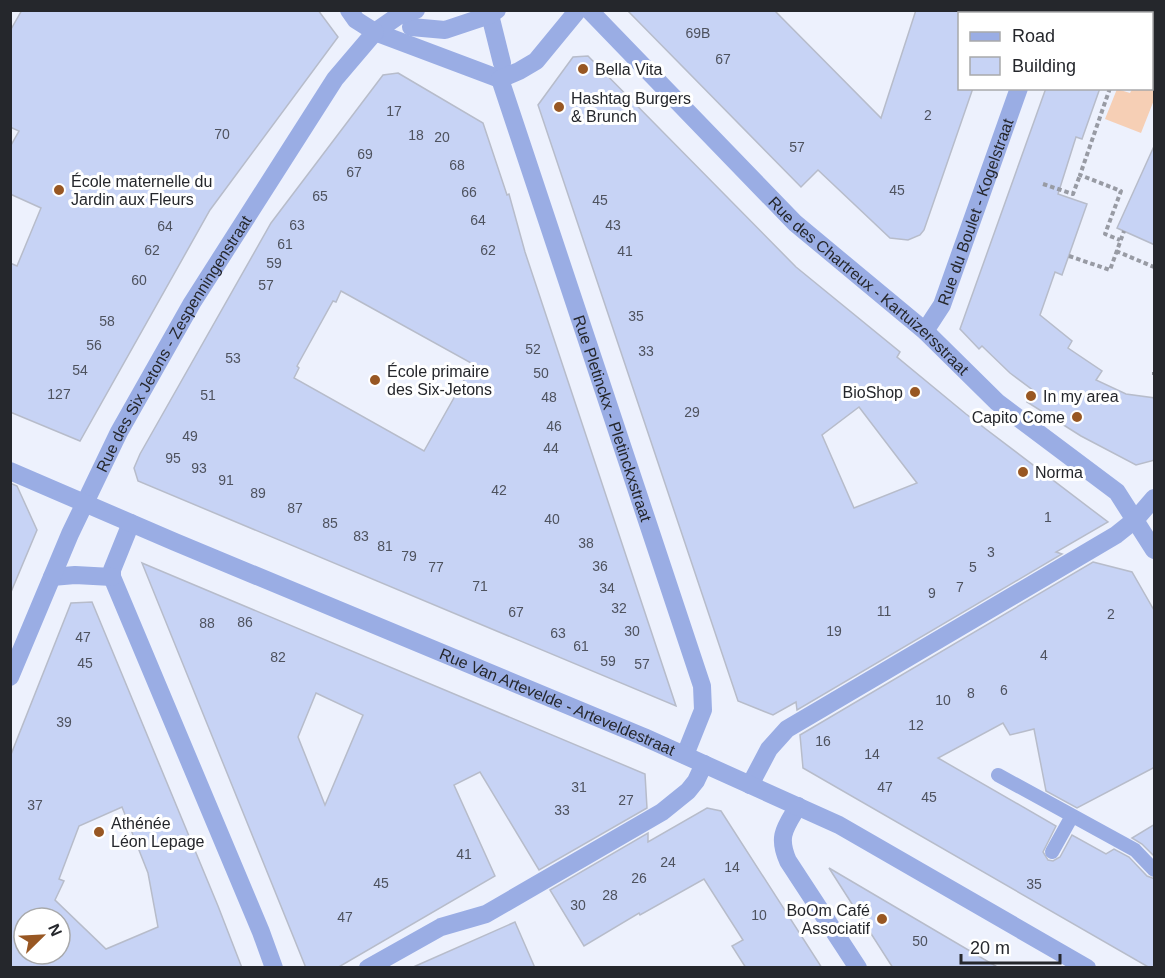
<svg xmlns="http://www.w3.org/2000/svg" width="1165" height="978" font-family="Helvetica,sans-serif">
  <rect width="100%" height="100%" fill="#edf1fd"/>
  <polygon fill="#f6cfb5" points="1152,83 1154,84 1154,100 1141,133 1105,119 1117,89 1130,93 1132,89 1152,88"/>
  <g fill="#c7d3f5" stroke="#b7bcca" stroke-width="1.5" fill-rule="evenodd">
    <polygon points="22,10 318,10 338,37 210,210 80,441 10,412 10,263 17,266 41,208 10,194 10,147 19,131 10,127 10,31"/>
    <polygon points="627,10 774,10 881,118 916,10 960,10 960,88 973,88 924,230 920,235 908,240 890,238 818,170 801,187"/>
    <path d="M588,56L796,267L900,352L897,357L966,414L1108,522L1056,552L1062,554L797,710L796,702L773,715L738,701L538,105L573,57ZM859,407L917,483L854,508L822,435Z"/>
    <path d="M398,73L483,123L507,195L509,194L525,252L676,706L138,481L134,468L140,454L271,223L383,75ZM341,291L473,364L424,451L294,378L299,368L297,366L333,301L336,302Z"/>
    <polygon points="1046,88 1100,88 1082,139 1076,137 1058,194 1087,204 1062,275 1055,272 1040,315 1072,341 1068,348 1102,371 1096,380 1126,394 1155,398 1155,460 1136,465 1081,436 1027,402 1034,391 1010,373 982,346 979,349 960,329"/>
    <polygon points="1155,144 1155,245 1117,228"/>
    <polygon points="10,483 17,486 37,530 11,592"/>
    <polygon points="1093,562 1132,572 1155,612 1155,767 1077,808 1046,791 1034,729 1010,735 1003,723 938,758 1056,826 1043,852 1048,860 1053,861 1060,857 1072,835 1106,854 1114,849 1129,857 1147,876 1155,879 1155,968 1150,968 803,768 800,735"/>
    <path d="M142,563L645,774L647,808L539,870L480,772L454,785L495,876L337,968H306ZM316,693L363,715L325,805L298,737Z"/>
    <path d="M92,602L218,906L242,968H10V757L71,603ZM122,807L148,873L158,927L106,949L55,900L64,881L59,879L79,826ZM24,918H60V954H24Z"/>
    <polygon points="707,808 721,811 822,968 746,968 732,946 743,940 704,879 640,915 639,913 584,946 550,890 648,833 648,842"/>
    <polygon points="1155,824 1155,857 1142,844 1132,838"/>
    <polygon points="829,868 999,968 893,968"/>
    <polygon points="515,922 535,968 411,968"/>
  </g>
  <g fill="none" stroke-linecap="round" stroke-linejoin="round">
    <g stroke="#989ba4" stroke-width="4" stroke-dasharray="4.5 3" stroke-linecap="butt">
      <polyline points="1110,88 1080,175 1121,191 1105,234 1120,240"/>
      <polyline points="1043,184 1073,194 1080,175"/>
      <polyline points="1116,251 1154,267"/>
      <polyline points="1069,256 1110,270 1124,231"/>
      <polyline points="1154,372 1154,375"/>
    </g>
    <g stroke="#9aade4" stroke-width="14">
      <polyline points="998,775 1135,850 1154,870"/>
      <polyline points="1052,852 1072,816"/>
    </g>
    <g stroke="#9aade4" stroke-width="18">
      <polyline points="490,15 502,63"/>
      <polyline points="411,27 445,30 490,15 497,10"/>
      <polyline points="375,32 500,79"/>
      <polyline points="375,32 398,16 416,10"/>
    </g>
    <g stroke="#9aade4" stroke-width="18">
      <path id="s1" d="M578,10L536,61L519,71L500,79L702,686L703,710L685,755"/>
      <path id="s2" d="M589,10L795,223L925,331L997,402L1117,492L1154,550"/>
      <polyline points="1045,14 1046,10"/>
      <path id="s3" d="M925,331L942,305L1019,88"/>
      <polyline points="131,523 112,570 112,577 261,932 274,968"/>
      <polyline points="52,577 75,575 112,577"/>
      <path id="s4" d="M10,677L70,534L119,432L192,303L335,79L375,32L356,20L349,10"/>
      <polyline points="750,785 769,749 787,729 1116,535 1136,519 1154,498"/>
      <path d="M798,806C785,828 777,836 788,861L858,968"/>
      <polyline points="368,968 441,927 486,914 662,812 688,791 696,781 704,764"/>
    </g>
    <path stroke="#9aade4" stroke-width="18" id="s5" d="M10,471L175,542L644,737L839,825L1087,968"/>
  </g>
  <g fill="#985723" stroke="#fff" stroke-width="2">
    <circle cx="583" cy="69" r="6"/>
    <circle cx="559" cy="107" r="6"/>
    <circle cx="59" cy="190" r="6"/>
    <circle cx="375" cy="380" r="6"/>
    <circle cx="915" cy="392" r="6"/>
    <circle cx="1031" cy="396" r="6"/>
    <circle cx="1077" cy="417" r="6"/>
    <circle cx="1023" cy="472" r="6"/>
    <circle cx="99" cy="832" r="6"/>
    <circle cx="882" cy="919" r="6"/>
  </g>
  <g text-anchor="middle" stroke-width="6" stroke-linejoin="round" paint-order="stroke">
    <g font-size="14" fill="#4e525e">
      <text x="698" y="38">69B</text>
      <text x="723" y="64">67</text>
      <text x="394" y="116">17</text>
      <text x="928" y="120">2</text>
      <text x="222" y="139">70</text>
      <text x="416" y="140">18</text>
      <text x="442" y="142">20</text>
      <text x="797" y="152">57</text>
      <text x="365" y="159">69</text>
      <text x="457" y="170">68</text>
      <text x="354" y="177">67</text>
      <text x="897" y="195">45</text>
      <text x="469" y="197">66</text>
      <text x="320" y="201">65</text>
      <text x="600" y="205">45</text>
      <text x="478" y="225">64</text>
      <text x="297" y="230">63</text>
      <text x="613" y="230">43</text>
      <text x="165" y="231">64</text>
      <text x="285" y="249">61</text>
      <text x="152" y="255">62</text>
      <text x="488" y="255">62</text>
      <text x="625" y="256">41</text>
      <text x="274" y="268">59</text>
      <text x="139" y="285">60</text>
      <text x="266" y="290">57</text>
      <text x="636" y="321">35</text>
      <text x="107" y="326">58</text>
      <text x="94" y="350">56</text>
      <text x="533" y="354">52</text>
      <text x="646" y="356">33</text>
      <text x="233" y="363">53</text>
      <text x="80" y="375">54</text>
      <text x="541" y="378">50</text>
      <text x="59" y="399">127</text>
      <text x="208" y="400">51</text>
      <text x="549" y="402">48</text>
      <text x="692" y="417">29</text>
      <text x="554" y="431">46</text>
      <text x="190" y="441">49</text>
      <text x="551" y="453">44</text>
      <text x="173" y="463">95</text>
      <text x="199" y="473">93</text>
      <text x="226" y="485">91</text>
      <text x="499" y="495">42</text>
      <text x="258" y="498">89</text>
      <text x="295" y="513">87</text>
      <text x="1048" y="522">1</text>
      <text x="552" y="524">40</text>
      <text x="330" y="528">85</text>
      <text x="361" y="541">83</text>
      <text x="586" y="548">38</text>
      <text x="385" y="551">81</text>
      <text x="991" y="557">3</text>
      <text x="409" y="561">79</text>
      <text x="600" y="571">36</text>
      <text x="436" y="572">77</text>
      <text x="973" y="572">5</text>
      <text x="480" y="591">71</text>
      <text x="960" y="592">7</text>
      <text x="607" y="593">34</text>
      <text x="932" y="598">9</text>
      <text x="619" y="613">32</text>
      <text x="884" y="616">11</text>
      <text x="516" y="617">67</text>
      <text x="1111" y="619">2</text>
      <text x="245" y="627">86</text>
      <text x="207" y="628">88</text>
      <text x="632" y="636">30</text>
      <text x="834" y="636">19</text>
      <text x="558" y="638">63</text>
      <text x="83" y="642">47</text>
      <text x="581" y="651">61</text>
      <text x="1044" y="660">4</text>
      <text x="278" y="662">82</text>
      <text x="608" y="666">59</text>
      <text x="85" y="668">45</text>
      <text x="642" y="669">57</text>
      <text x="1004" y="695">6</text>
      <text x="971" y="698">8</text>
      <text x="943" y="705">10</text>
      <text x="64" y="727">39</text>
      <text x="916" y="730">12</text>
      <text x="823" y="746">16</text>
      <text x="872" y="759">14</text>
      <text x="579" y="792">31</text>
      <text x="885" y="792">47</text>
      <text x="929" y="802">45</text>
      <text x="626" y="805">27</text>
      <text x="35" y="810">37</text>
      <text x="562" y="815">33</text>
      <text x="464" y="859">41</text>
      <text x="668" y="867">24</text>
      <text x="732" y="872">14</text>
      <text x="639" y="883">26</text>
      <text x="381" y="888">45</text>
      <text x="1034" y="889">35</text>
      <text x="610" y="900">28</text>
      <text x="578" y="910">30</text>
      <text x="759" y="920">10</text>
      <text x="345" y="922">47</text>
      <text x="920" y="946">50</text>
    </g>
    <g font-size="16" fill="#25272c" stroke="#fff" text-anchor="start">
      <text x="595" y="75">Bella Vita</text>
      <text x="571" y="104">Hashtag Burgers<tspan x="571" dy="18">&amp; Brunch</tspan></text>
      <text x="71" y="187">École maternelle du<tspan x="71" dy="18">Jardin aux Fleurs</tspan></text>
      <text x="387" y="377">École primaire<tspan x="387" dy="18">des Six-Jetons</tspan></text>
      <text x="903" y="398" text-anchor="end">BioShop</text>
      <text x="1043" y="402">In my area</text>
      <text x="1065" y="423" text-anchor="end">Capito Come</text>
      <text x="1035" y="478">Norma</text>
      <text x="111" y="829">Athénée<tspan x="111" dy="18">Léon Lepage</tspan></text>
      <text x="870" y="916" text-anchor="end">BoOm Café<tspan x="870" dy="18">Associatif</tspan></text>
    </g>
    <g font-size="16" fill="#25272c" stroke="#fff">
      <text dy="6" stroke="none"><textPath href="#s3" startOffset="130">Rue du Boulet - Kogelstraat</textPath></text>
      <text dy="6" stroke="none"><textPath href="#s2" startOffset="393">Rue des Chartreux - Kartuizersstraat</textPath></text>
      <text dy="6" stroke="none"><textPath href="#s4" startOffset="372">Rue des Six Jetons - Zespenningenstraat</textPath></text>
      <text dy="6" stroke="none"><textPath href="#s1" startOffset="464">Rue Pletinckx - Pletinckxstraat</textPath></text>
      <text dy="6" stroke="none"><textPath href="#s5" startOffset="594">Rue Van Artevelde - Arteveldestraat</textPath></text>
    </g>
  </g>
  <rect width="1165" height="978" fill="none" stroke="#25272c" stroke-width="24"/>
  <rect x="958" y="12" width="195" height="78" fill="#ffffff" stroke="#a8a9ab" stroke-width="1.5"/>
  <rect x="970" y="32" width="30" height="9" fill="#9aade4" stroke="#a8a9ab" stroke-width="1.5"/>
  <text x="1012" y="42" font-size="18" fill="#25272c">Road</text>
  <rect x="970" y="57" width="30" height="18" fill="#c7d3f5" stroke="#a8a9ab" stroke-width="1.5"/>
  <text x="1012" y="72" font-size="18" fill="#25272c">Building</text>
  <g transform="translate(42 936) rotate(66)"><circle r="28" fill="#ffffff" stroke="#a8a9ab" stroke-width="1.5"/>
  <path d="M0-4.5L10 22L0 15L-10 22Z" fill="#985723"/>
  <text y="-9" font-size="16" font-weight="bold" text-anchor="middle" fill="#25272c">N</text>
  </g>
  <path d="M961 954v9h99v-9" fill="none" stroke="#25272c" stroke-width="3"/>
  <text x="970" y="954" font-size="18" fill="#25272c" stroke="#ffffff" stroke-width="4.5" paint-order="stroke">20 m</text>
</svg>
